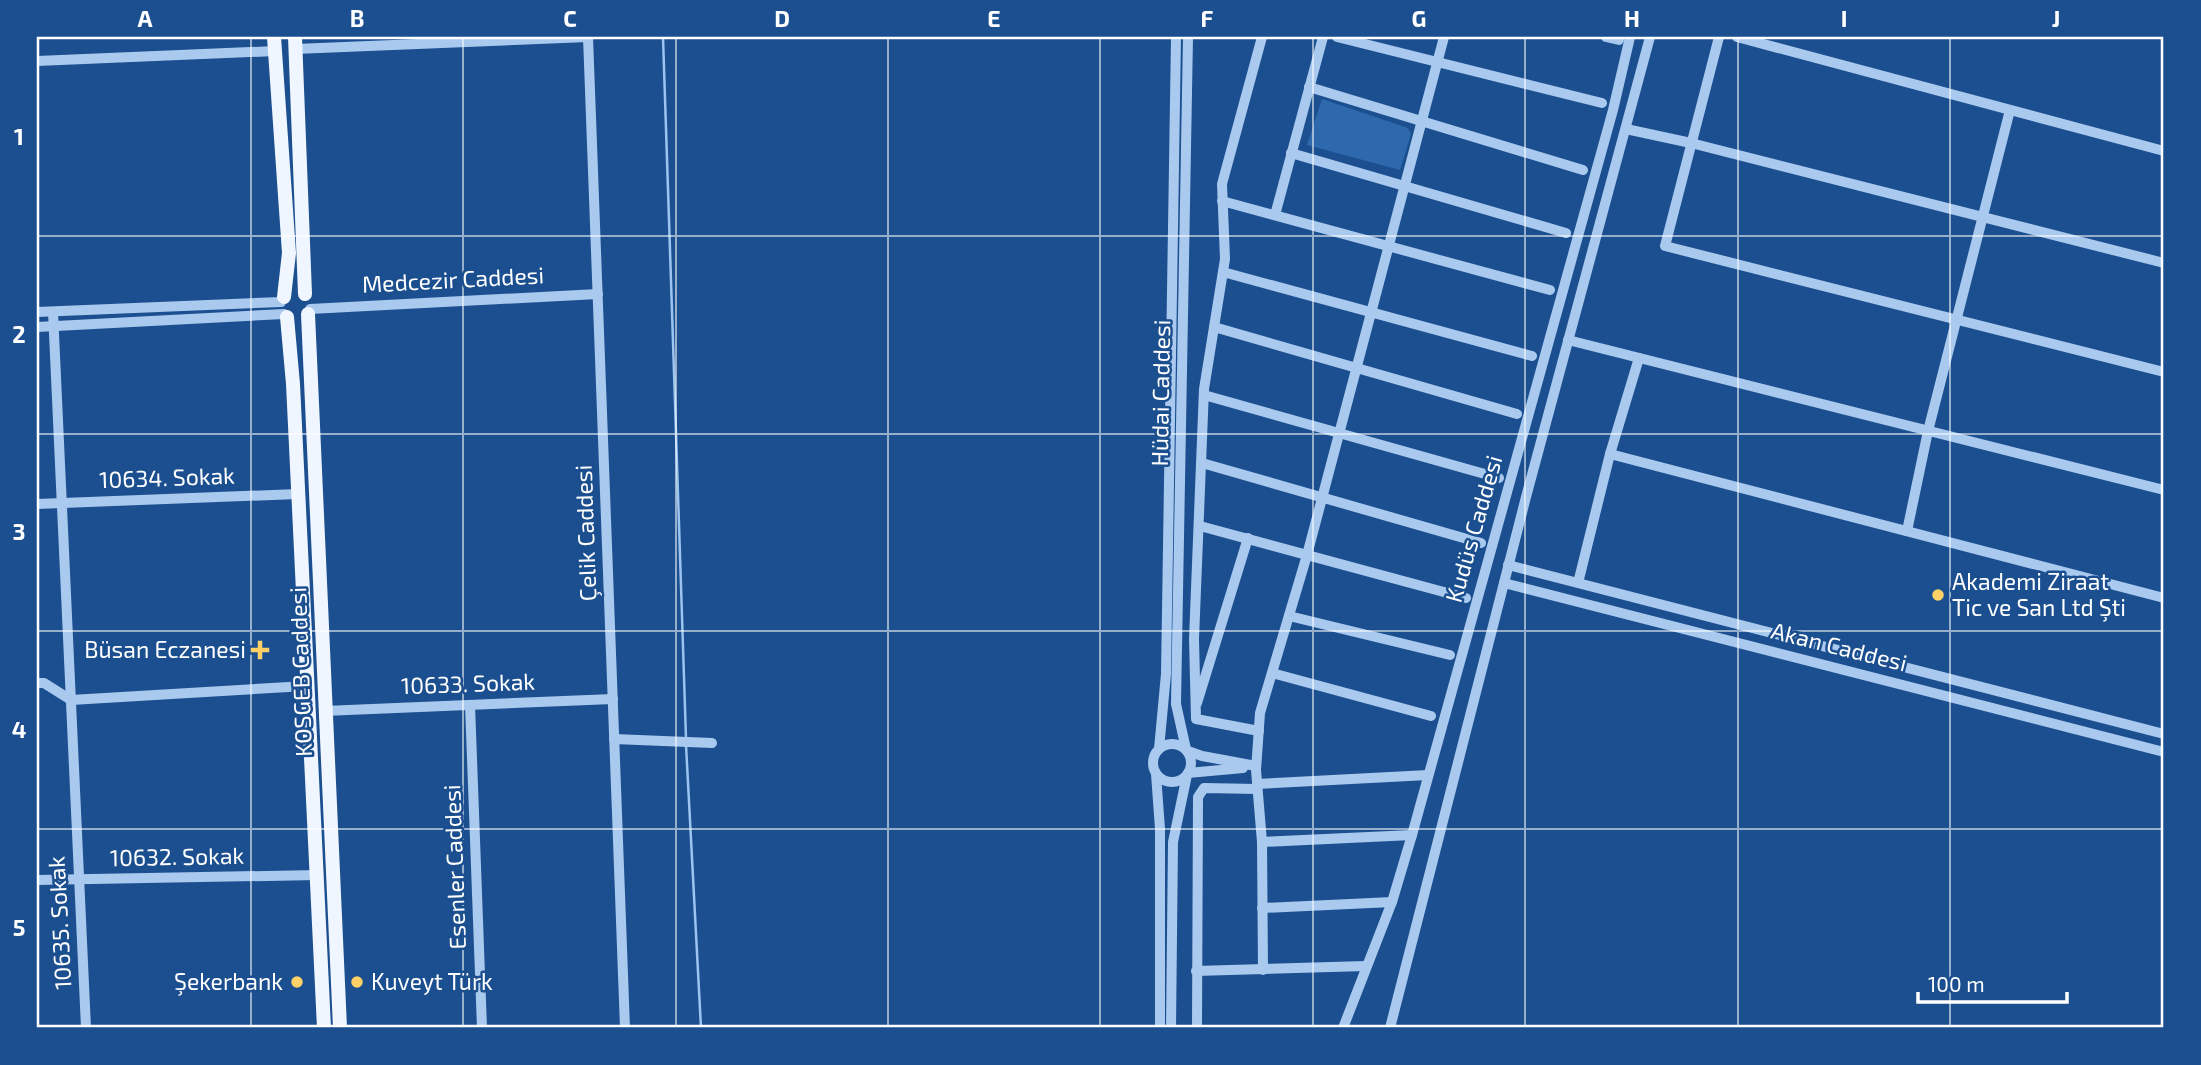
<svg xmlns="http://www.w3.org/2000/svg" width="2201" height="1065" font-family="'Exo 2',sans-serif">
  <rect width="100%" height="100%" fill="#1b4f8f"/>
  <polygon fill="#2e69ad" points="1322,99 1408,128 1411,134 1400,170 1307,145"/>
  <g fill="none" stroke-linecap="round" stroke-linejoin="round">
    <g stroke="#9cc4f0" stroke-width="2.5">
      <polyline points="663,37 686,738"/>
      <polyline points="686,745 701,1028"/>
    </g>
    <g stroke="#a9c9ee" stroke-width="10">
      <polyline points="588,37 625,1028"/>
      <polyline points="1337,37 1602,103"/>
      <polyline points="1606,37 1619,40"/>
      <polyline points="1719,37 1665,246 2164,372"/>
      <polyline points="1737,37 2164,151"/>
      <polyline points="295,49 588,37"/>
      <polyline points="37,61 275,51"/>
      <polyline points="1309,87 1583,170"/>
      <polyline points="1626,129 1691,143 2164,263"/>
      <polyline points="1291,153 1566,233"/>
      <polyline points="1222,201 1550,290"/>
      <polyline points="1275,215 1323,37"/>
      <polyline points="1223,272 1532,356"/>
      <polyline points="310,309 598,294"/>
      <polyline points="37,312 281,302"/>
      <polyline points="53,312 86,1028"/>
      <polyline points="37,327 284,314"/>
      <polyline points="1214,327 1517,414"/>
      <polyline points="1568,340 2164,490"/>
      <polyline points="1204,395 1499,478"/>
      <polyline points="1610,454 2164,598"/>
      <polyline points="1202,463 1481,543"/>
      <polyline points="37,504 298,494"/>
      <polyline points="1200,526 1466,598"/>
      <polyline points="1907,531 1928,431 2010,110"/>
      <polyline points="1508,565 2164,734"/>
      <polyline points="1504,583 2164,752"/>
      <polyline points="1578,583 1610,454 1639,358"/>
      <polyline points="1289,616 1450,655"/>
      <polyline points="1272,673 1431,716"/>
      <polyline points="37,683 44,683 71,700 306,686"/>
      <polyline points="1197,703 1248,538"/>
      <polyline points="470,705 482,1028"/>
      <polyline points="324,711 613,699"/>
      <polyline points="1259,731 1196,719 1194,639 1204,389 1225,259 1222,184 1262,37"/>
      <polyline points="614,739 712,743"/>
      <circle cx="1172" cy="763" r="19"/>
      <polyline points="1159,749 1166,674 1176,37"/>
      <polyline points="1186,749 1176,704 1188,37"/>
      <polyline points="1188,751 1202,756 1256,766"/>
      <polyline points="1188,773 1243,768"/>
      <polyline points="1156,774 1160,829 1160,1028"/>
      <polyline points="1257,784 1428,775"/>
      <polyline points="1262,842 1412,835"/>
      <polyline points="37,880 318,875"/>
      <polyline points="1262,908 1392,902"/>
      <polyline points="1263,970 1262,842 1256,770 1260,713 1307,555 1444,37"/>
      <polyline points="1196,971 1366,966"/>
      <polyline points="1171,1028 1173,842 1187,775"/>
      <polyline points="1197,1028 1198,797 1204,788 1257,789"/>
      <polyline points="1343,1028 1392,902 1412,835 1613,110 1630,37"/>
      <polyline points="1390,1028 1526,497 1650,37"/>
    </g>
    <g stroke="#f0f6ff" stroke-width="14">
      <polyline points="274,37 289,253 284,297"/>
      <polyline points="295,37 305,294"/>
      <polyline points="308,314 340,1028"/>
      <polyline points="287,317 293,384 324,1028"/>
    </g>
  </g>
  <path fill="none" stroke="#fff" stroke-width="2" stroke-opacity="0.55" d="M251,37V1028M463,37V1028M676,37V1028M888,37V1028M1100,37V1028M1313,37V1028M1525,37V1028M1738,37V1028M1950,37V1028M37,236H2164M37,434H2164M37,631H2164M37,829H2164"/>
  <g fill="#ffd166" stroke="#1b4f8f" stroke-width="2.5">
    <circle cx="1938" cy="595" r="7"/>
    <path d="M256.5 639.5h7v7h7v7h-7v7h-7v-7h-7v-7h7z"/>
    <circle cx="297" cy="982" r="7"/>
    <circle cx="357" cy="982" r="7"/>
  </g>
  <g text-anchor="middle" stroke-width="5" stroke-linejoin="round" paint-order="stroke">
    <g font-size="23" fill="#fff" stroke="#1b4f8f">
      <text transform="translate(453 280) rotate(-3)" y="8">Medcezir Caddesi</text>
      <text transform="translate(1161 393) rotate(-89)" y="8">Hüdai Caddesi</text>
      <text transform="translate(167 478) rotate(-2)" y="8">10634. Sokak</text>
      <text transform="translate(1474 529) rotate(-74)" y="8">Kudüs Caddesi</text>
      <text transform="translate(586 533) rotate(-92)" y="8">Çelik Caddesi</text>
      <text transform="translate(1839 647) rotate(14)" y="8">Akan Caddesi</text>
      <text transform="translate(301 672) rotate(-92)" y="8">KOSGEB Caddesi</text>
      <text transform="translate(468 684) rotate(-2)" y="8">10633. Sokak</text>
      <text transform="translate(177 857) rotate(-1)" y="8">10632. Sokak</text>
      <text transform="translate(455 867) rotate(-92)" y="8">Esenler Caddesi</text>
      <text transform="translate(60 923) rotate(-93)" y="8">10635. Sokak</text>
    </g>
    <g font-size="23" fill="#fff" stroke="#1b4f8f" text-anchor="start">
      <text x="1952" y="590">Akademi Ziraat<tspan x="1952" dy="26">Tic ve San Ltd Şti</tspan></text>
      <text x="246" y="658" text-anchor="end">Büsan Eczanesi</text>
      <text x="283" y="990" text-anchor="end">Şekerbank</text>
      <text x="371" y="990">Kuveyt Türk</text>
    </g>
  </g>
  <rect width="2201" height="1065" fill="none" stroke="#1b4f8f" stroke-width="77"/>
  <path d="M1918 992v10h149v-10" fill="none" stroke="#ffffff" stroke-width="3.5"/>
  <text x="1928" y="992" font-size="21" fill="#ffffff" stroke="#1b4f8f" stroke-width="5" paint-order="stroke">100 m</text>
  <rect x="38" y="38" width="2124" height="988" fill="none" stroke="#fff" stroke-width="2.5"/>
  <g font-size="23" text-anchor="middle" font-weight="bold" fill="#fff">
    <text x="145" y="27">A</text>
    <text x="357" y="27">B</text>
    <text x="570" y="27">C</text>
    <text x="782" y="27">D</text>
    <text x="994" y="27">E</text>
    <text x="1207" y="27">F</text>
    <text x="1419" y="27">G</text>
    <text x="1632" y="27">H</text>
    <text x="1844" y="27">I</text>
    <text x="2056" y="27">J</text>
    <text x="19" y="145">1</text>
    <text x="19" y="343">2</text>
    <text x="19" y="540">3</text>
    <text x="19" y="738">4</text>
    <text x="19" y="936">5</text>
  </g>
</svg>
